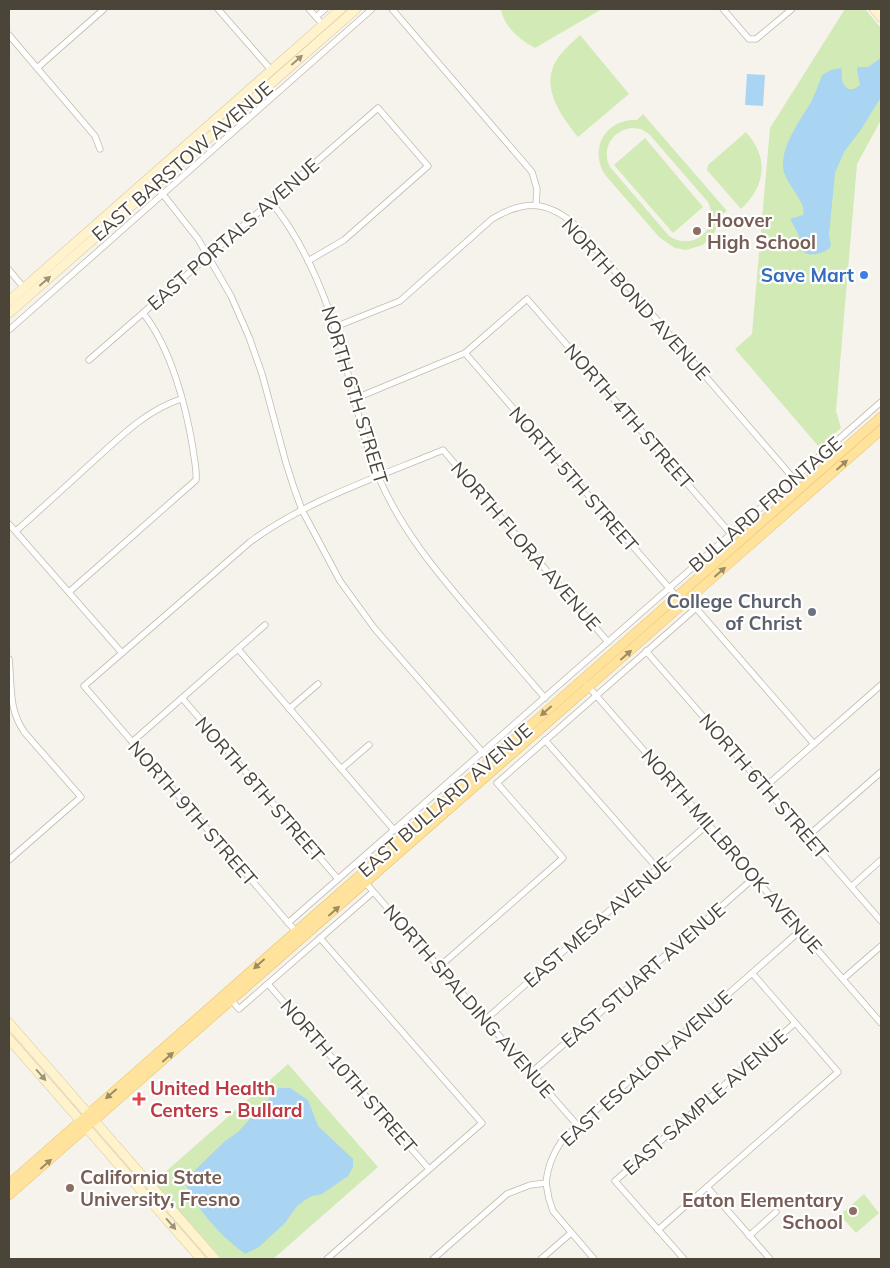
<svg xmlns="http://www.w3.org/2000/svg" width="890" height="1268" font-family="Mulish,sans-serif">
  <rect width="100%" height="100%" fill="#f6f3ec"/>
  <g fill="#d2eab5" fill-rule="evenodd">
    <path d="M501,9H602L535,48C519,39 504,27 501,9Z"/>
    <polygon points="845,9 865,9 881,28 881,120 857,164 836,411 841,428 819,447 735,349 752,334 770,128"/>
    <path d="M580,35L629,94L578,137C562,117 540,88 556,61C562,51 572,43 580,35Z"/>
    <path d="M643,114L727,211L720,216L715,232L703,245L686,250L675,248L660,238L606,176C588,150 605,118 637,120ZM632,128L641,129L649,134L708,202C721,229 693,252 669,236L610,167C601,149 612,130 632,128Z"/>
    <path d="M746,132C769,158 766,186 741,209L707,170L708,165Z"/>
    <polygon points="645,138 703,207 673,233 614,165"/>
    <polygon points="288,1064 378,1167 273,1259 222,1259 154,1182"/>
    <polygon points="864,1194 879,1213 856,1233 840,1215"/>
  </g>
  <g fill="#a9d4f2">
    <path d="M881,58V97L862,128L844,152L835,173L829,235L831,246C826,253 808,259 802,250C799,246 800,238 798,234C796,229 793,224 790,219L803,215C808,203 784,183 783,167C782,143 801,120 812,100C816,92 819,83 822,75L831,70L841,68C844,79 838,79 848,89H854L860,85L857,69L858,67H868Z"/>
    <polygon points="747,74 765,75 763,106 745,105"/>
    <path d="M279,1088H290L308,1100L318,1126L353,1159V1167L348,1176L322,1194L312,1196L305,1200L297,1206L285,1223L259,1247L245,1254C219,1235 197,1209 184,1181L225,1141L238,1132Z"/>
  </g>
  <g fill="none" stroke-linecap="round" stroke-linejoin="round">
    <g stroke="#c2bbae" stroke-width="7">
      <g id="minor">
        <polyline points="218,9 272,71"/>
        <polyline points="309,9 324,26"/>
        <polyline points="392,9 532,172 537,189 536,205"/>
        <polyline points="723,9 749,39 756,39 792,9"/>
        <polyline points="316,17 325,9"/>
        <polyline points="9,35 95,136 100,149"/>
        <polyline points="37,68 104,9"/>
        <polyline points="154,183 198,239 231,296 249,337 262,374 286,463 294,488 302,510 340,581 375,629 492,763"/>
        <path d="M271,202C308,247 330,306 345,362C355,401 363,440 379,478C401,529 435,570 471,612C495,640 520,669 545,698"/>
        <polyline points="9,270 25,289"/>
        <path d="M335,327L400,301L492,219C523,200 547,200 575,225L794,479"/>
        <polyline points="9,330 372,9"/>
        <polyline points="465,353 683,604"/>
        <polyline points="89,360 378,108 428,166 344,240 308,261"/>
        <polyline points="354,399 465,353 527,299 731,534"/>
        <polyline points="9,524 122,653"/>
        <path d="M16,531C40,510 64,488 88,466C116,441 144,411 181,399"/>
        <path d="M69,592L196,480C197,469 194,459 193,449C186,406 171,348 143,313"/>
        <polyline points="697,592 696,608 814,744"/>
        <polyline points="238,649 394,830"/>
        <polyline points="646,651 881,921"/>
        <path d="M9,659C12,685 8,710 25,733L81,797L9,860"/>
        <polyline points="587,685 881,1023"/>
        <polyline points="182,698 338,879"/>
        <polyline points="289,709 318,684"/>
        <polyline points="545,740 658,869"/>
        <polyline points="132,742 265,625"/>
        <polyline points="341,769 369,745"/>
        <polyline points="765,787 881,685"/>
        <polyline points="808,836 881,772"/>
        <polyline points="364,881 578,1126"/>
        <polyline points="852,886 881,860"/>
        <polyline points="288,923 881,402"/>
        <path d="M298,934L84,686L250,542C307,500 378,477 443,450L608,642"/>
        <polyline points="320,938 482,1123 327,1259"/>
        <polyline points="439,967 563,858 497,783 696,608"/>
        <polyline points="843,979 881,946"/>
        <polyline points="268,984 429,1169"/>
        <polyline points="232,1001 239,1009 373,892"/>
        <polyline points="485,1020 708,824"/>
        <polyline points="532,1072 755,877"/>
        <polyline points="546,1183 549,1199 553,1211 594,1259"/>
        <polyline points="707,1187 770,1259"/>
        <polyline points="658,1230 838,1072 752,973"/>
        <polyline points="749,1236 776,1212"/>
        <path d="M433,1259L507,1194L530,1185L546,1183C548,1165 553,1154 563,1139L801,930"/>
        <polyline points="541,1259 571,1233"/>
        <polyline points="684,1259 615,1181 795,1023"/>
      </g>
    </g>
    <g stroke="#d6c79b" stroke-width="10">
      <g id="secondary">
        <polyline points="874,9 881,17"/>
        <polyline points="9,301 341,9"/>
        <polyline points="9,313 356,9"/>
        <polyline points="9,1023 215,1259"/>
        <polyline points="9,1039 201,1259"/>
      </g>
    </g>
    <g stroke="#e6c16a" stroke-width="10">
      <g id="primary">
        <polyline points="9,1184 881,417"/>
        <polyline points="9,1195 881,430"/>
      </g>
    </g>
    <use href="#minor" stroke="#fff" stroke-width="5.5"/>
    <use href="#secondary" stroke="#fff3cd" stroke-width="9"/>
    <use href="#primary" stroke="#ffe39c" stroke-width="9"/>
  </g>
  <defs><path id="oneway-solid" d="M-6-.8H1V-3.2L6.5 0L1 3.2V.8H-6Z" transform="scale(1.25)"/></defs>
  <g fill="#9c937c">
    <use href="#oneway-solid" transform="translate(297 60) rotate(-41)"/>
    <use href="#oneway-solid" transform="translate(45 281) rotate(-41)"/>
    <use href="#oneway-solid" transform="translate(41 1075) rotate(49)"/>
    <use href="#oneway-solid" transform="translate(171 1224) rotate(49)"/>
  </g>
  <g fill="#9c8c66">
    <use href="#oneway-solid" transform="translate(842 465) rotate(-42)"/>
    <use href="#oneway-solid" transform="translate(720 572) rotate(-41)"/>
    <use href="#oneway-solid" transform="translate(626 655) rotate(-41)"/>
    <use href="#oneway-solid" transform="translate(546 711) rotate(139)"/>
    <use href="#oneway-solid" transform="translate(334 911) rotate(-41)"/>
    <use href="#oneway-solid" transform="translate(259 964) rotate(138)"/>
    <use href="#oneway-solid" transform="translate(168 1057) rotate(-41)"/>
    <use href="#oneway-solid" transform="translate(111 1094) rotate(139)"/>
    <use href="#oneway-solid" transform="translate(46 1164) rotate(-41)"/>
  </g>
  <g fill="#8d6e63" stroke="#fff" stroke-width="2">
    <circle cx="697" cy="231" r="5"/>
    <circle cx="70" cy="1188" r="5"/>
    <circle cx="853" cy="1211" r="5"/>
  </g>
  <circle fill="#3f7fe0" stroke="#fff" stroke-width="2" cx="864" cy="275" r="5"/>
  <circle fill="#6b7280" stroke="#fff" stroke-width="2" cx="812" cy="612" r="5"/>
  <path fill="#e0444e" stroke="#fff" stroke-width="2" d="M136.5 1091.5h5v5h5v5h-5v5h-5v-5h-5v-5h5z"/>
  <g text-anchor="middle" stroke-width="4.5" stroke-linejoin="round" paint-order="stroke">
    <g font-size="19" fill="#4b4439" stroke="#fff">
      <text transform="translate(182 161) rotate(-41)" y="7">EAST BARSTOW AVENUE</text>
      <text transform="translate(233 234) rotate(-41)" y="7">EAST PORTALS AVENUE</text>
      <text transform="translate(636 299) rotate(48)" y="7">NORTH BOND AVENUE</text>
      <text transform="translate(355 395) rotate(73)" y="7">NORTH 6TH STREET</text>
      <text transform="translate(629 416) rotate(49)" y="7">NORTH 4TH STREET</text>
      <text transform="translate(574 479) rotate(49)" y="7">NORTH 5TH STREET</text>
      <text transform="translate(765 504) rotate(-41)" y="7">BULLARD FRONTAGE</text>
      <text transform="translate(526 546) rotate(49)" y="7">NORTH FLORA AVENUE</text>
      <text transform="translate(764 786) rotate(49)" y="7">NORTH 6TH STREET</text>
      <text transform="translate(260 789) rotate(49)" y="7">NORTH 8TH STREET</text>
      <text transform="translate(445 800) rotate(-41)" y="7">EAST BULLARD AVENUE</text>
      <text transform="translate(193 813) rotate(49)" y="7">NORTH 9TH STREET</text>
      <text transform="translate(732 851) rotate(49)" y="7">NORTH MILLBROOK AVENUE</text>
      <text transform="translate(597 922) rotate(-41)" y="7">EAST MESA AVENUE</text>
      <text transform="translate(643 975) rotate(-41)" y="7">EAST STUART AVENUE</text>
      <text transform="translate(469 1001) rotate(49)" y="7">NORTH SPALDING AVENUE</text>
      <text transform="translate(646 1068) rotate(-42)" y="7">EAST ESCALON AVENUE</text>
      <text transform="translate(349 1076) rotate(49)" y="7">NORTH 10TH STREET</text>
      <text transform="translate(705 1102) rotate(-41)" y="7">EAST SAMPLE AVENUE</text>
    </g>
    <g font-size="19" font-weight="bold" fill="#785e54" stroke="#fff" text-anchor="start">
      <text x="707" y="227">Hoover<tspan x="707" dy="22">High School</tspan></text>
      <text x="80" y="1184">California State<tspan x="80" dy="22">University, Fresno</tspan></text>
      <text x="843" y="1207" text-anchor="end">Eaton Elementary<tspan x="843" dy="22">School</tspan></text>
    </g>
    <g font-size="19" font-weight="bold" fill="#366cbe" stroke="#fff" text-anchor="end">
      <text x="854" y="282">Save Mart</text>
    </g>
    <g font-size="19" font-weight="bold" fill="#5b616d" stroke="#fff" text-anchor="end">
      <text x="802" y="608">College Church<tspan x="802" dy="22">of Christ</tspan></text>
    </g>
    <g font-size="19" font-weight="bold" fill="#be3a42" stroke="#fff" text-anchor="start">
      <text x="150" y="1095">United Health<tspan x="150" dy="22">Centers - Bullard</tspan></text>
    </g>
  </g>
  <rect width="890" height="1268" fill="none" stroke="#4b4439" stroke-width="20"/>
</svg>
